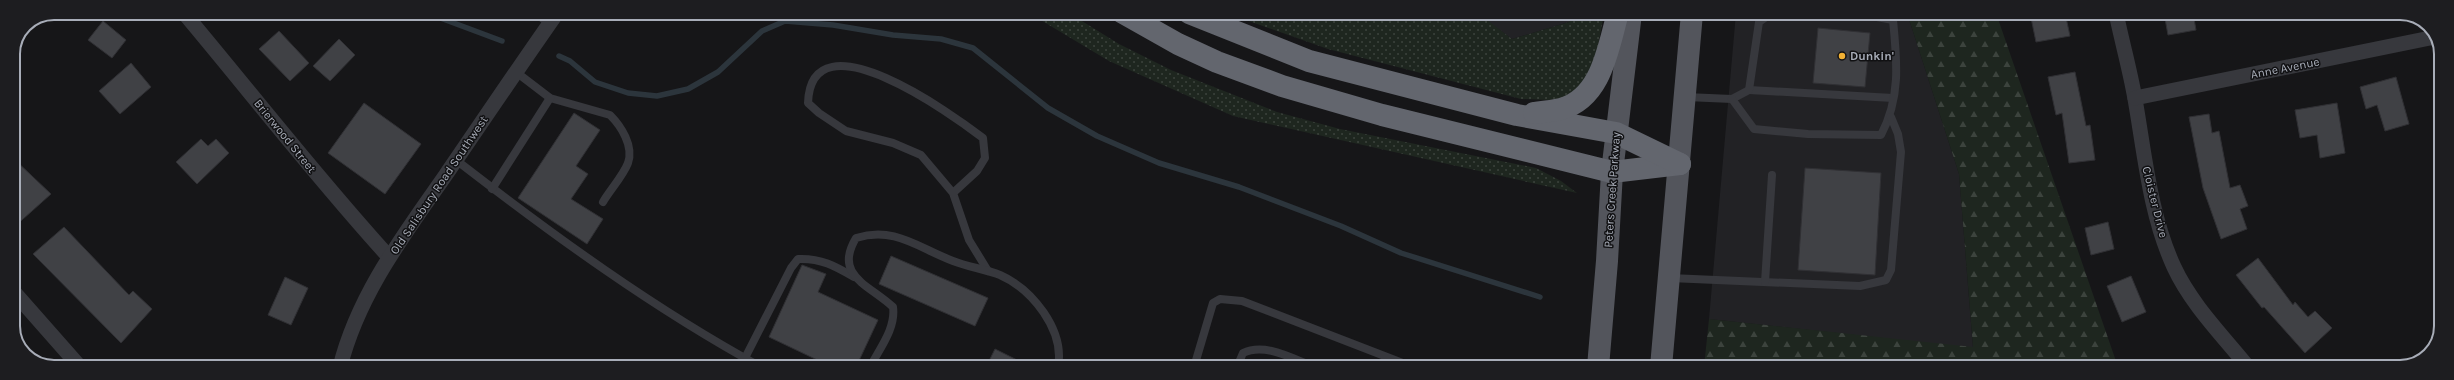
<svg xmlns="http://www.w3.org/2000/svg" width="2454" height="380" font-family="Karla,sans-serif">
  <defs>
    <pattern id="grass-dots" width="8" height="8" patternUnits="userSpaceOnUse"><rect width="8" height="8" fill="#1e261f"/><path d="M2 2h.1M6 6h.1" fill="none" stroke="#3c433d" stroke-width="1.8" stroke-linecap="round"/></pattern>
    <pattern id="forest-firs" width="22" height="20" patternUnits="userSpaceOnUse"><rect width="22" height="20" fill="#1e261f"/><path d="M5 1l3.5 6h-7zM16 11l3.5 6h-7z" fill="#3c433d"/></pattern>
  </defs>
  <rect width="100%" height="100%" fill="#161618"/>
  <g fill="#222225">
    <polygon points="1476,13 1570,13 1569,22 1512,39"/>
    <polygon points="1736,13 1907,13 1959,174 1973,348 1709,319"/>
  </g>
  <g fill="url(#grass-dots)">
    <polygon points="1029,13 1069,13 1119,44 1171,70 1277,112 1340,129 1536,168 1561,181 1577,193 1233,116 1109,61"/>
    <polygon points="1226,13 1478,13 1512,39 1569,22 1570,13 1604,13 1594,69 1574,96 1549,100 1521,99 1328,49"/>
  </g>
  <polygon fill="url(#forest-firs)" points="1907,13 1996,13 2118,367 1704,367 1709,319 1973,347 1959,174"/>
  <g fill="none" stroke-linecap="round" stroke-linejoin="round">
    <g stroke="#2c353c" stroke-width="5.5">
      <polyline points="427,13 502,41"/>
      <polyline points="559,56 570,61 595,82 628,93 657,96 688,89 718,72 762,31 785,21 833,25 893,35 941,39 973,48 1048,108 1097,136 1159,163 1239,187 1341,226 1401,253 1540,297"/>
    </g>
  </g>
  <g fill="#404145" stroke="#303034">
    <polygon points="2030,13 2065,13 2070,36 2036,42"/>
    <polygon points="2164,13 2193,13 2196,30 2168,35"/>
    <polygon points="103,21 126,40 112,58 88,40"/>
    <polygon points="1818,28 1870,33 1865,87 1813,83"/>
    <polygon points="279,31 309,63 290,81 259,49"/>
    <polygon points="339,39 355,55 330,81 313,66"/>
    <polygon points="131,63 151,87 120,114 99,91"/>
    <polygon points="2075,72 2086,126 2090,125 2095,160 2069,163 2062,113 2056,115 2048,77"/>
    <polygon points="2396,77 2409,124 2385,131 2377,105 2366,109 2360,87"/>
    <polygon points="364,103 421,144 385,194 328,153"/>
    <polygon points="2337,103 2345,153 2320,158 2317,135 2300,138 2295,110"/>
    <polygon points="574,113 600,130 576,166 588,174 571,199 603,219 587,244 518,198"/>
    <polygon points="2209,114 2212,133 2219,131 2230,188 2240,185 2248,206 2240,209 2247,229 2221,239 2203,188 2189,117"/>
    <polygon points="201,139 208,146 216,139 229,153 197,184 176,162"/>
    <polygon points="13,158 51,194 13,228"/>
    <polygon points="1805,168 1881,173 1875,275 1798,270"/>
    <polygon points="2108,222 2114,249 2091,255 2085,228"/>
    <polygon points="64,227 129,295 133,291 152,309 121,343 33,254"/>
    <polygon points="891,256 988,298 975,326 879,284"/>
    <polygon points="2258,258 2293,305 2295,302 2308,317 2315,311 2332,328 2305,353 2264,307 2262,308 2236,275"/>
    <polygon points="802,265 826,274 818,292 878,320 856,367 832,367 769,337"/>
    <polygon points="2131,276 2146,312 2122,322 2107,286"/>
    <polygon points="285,277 308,288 291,325 268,315"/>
    <polygon points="995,349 1031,367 986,367"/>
  </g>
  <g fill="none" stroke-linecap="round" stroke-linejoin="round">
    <g stroke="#37383d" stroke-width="8">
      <polyline points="536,13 549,24"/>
      <path d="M516,72L550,98L610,115C621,126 634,146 628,163C623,176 610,190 603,202"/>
      <polyline points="1749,90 1893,98"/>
      <polyline points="1686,97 1732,99 1749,90 1759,22 1772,13"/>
      <path d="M1732,99L1754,129L1808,134L1881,135C1901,97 1897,61 1893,20L1877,17L1772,13"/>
      <path d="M456,160C553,235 653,308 761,367"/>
      <polyline points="492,189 550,98"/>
      <path d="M953,193L921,155L893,143L846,131L819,113L808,103C811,12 953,115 983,138L985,158L977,171L953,193L969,240L988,271"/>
      <polyline points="1670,278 1860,286 1886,280 1891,270 1901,152 1898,134 1891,117"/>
      <polyline points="1765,282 1772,175"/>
      <path d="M745,358L791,268L798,259C821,258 835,266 854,277"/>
      <path d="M870,367C880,348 896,328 893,307C870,285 833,276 856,238C895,226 918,248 953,261C968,267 985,269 1000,275C1032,289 1065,330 1058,367"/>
      <polyline points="1194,367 1213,303 1220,299 1242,301 1413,367"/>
      <path d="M1237,367L1243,353C1265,342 1293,359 1315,367"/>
    </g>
    <g stroke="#37383d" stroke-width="15">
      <path d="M184,13C252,94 317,178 389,257"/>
      <path d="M2116,13C2122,42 2130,70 2135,99C2145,156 2150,215 2174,267C2191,304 2223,336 2248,367"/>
      <polyline points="2135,98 2435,37"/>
      <polyline points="13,291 80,367"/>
      <path d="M340,367C358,295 403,236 445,176C482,122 519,67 557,13"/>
    </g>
    <g stroke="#53555c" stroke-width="22">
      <polyline points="1598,367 1607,261 1612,172 1631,13"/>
      <polyline points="1661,367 1692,13"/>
    </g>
    <g stroke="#63666e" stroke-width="22">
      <polyline points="1123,13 1178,44 1217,62 1282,86 1382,115 1612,172 1680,164"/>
      <polyline points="1189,13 1309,61 1517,115 1616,133 1680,164"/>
      <path d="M1534,113C1543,112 1553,111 1561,109C1602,98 1608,47 1618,13"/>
    </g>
  </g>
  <circle fill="#f2b134" stroke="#111113" stroke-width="1.5" cx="1842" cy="56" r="4"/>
  <g text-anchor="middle" stroke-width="3" stroke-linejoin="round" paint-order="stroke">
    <g font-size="12" font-weight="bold" fill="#a8adb8" stroke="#111113" text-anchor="start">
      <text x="1850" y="60">Dunkin'</text>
    </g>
    <g font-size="12" fill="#a8adb8" stroke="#111113">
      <text transform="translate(2285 68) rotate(-11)" y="4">Anne Avenue</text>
      <text transform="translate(285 136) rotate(51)" y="4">Brierwood Street</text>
      <text transform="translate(439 185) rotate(-56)" y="4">Old Salisbury Road Southwest</text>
      <text transform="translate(1612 190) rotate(-86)" y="4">Peters Creek Parkway</text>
      <text transform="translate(2155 202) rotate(76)" y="4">Cloister Drive</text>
    </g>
  </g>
  <path d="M0 0H2454V380H0ZM54 20H2400A34 34 0 0 1 2434 54V326A34 34 0 0 1 2400 360H54A34 34 0 0 1 20 326V54A34 34 0 0 1 54 20Z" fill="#1d1d20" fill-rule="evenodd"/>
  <path fill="none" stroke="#a8adb8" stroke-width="2" d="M54 20H2400A34 34 0 0 1 2434 54V326A34 34 0 0 1 2400 360H54A34 34 0 0 1 20 326V54A34 34 0 0 1 54 20Z"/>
</svg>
